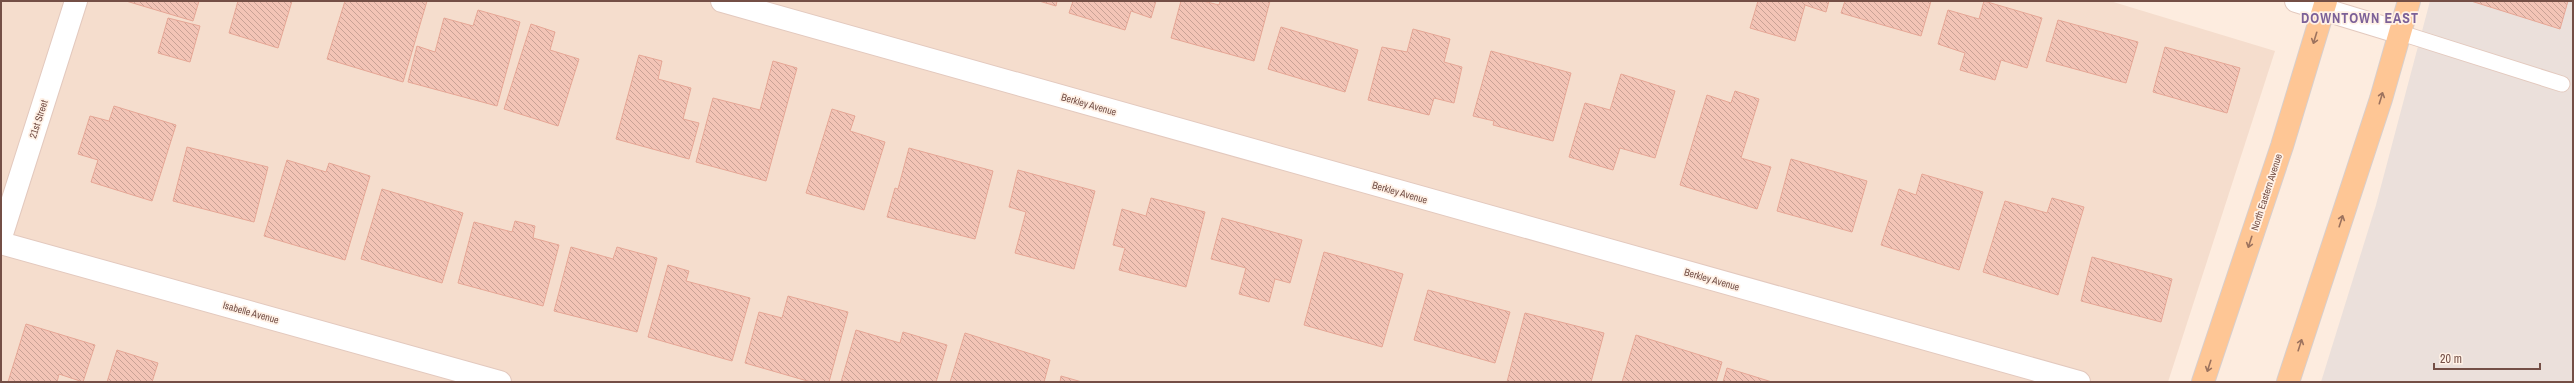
<svg xmlns="http://www.w3.org/2000/svg" width="2574" height="383" font-family="'Archivo Narrow',sans-serif">
  <defs>
    <pattern id="building-back-hatch" width="6" height="6" patternUnits="userSpaceOnUse"><rect width="6" height="6" fill="#f3c4b6"/><path d="M-1 5l2 2M0 0l6 6M5-1l2 2" fill="none" stroke="#c9a296"/></pattern>
  </defs>
  <rect width="100%" height="100%" fill="#fdecdf"/>
  <polygon fill="#f5ddcd" points="1,1 2110,1 2275,51 2168,382 1,382"/>
  <polygon fill="#ebe0db" points="2430,1 2573,1 2573,382 2321,382 2376,205"/>
  <g fill="url(#building-back-hatch)" stroke="#e6a796">
    <polygon points="126,1 199,1 193,21"/>
    <polygon points="238,1 292,1 278,48 229,33"/>
    <polygon points="345,1 427,1 403,82 327,59"/>
    <polygon points="1039,1 1057,1 1056,6"/>
    <polygon points="1073,1 1156,1 1151,18 1131,11 1125,30 1069,13"/>
    <polygon points="1181,1 1203,1 1219,5 1220,1 1270,1 1254,61 1171,38"/>
    <polygon points="1758,1 1829,1 1826,12 1805,5 1795,41 1750,28"/>
    <polygon points="1845,1 1931,1 1921,36 1841,13"/>
    <polygon points="1984,1 2042,18 2027,68 2001,60 1995,80 1960,70 1965,53 1938,44 1948,10 1979,19"/>
    <polygon points="2471,1 2568,1 2560,29"/>
    <polygon points="478,10 520,22 497,106 408,82 417,46 435,52 444,18 473,26"/>
    <polygon points="168,18 200,26 190,62 158,53"/>
    <polygon points="2058,20 2138,42 2126,83 2046,61"/>
    <polygon points="531,24 555,32 550,50 579,59 558,126 504,109"/>
    <polygon points="1281,27 1358,50 1345,92 1268,69"/>
    <polygon points="1413,29 1450,39 1444,62 1462,67 1454,103 1434,98 1429,115 1368,100 1382,47 1407,52"/>
    <polygon points="2165,47 2240,68 2227,113 2153,92"/>
    <polygon points="1491,51 1571,73 1553,141 1493,125 1494,121 1473,116"/>
    <polygon points="639,55 662,61 658,79 691,88 683,119 699,123 689,159 616,139"/>
    <polygon points="773,61 797,68 766,181 696,162 713,98 760,110"/>
    <polygon points="1621,74 1675,91 1655,158 1620,148 1613,170 1569,157 1585,103 1610,110"/>
    <polygon points="1735,91 1759,99 1741,158 1771,167 1757,209 1680,185 1707,95 1731,103"/>
    <polygon points="114,106 176,125 152,201 91,182 98,160 78,154 90,116 109,121"/>
    <polygon points="832,109 855,116 850,131 885,142 864,210 806,193"/>
    <polygon points="187,147 268,167 254,222 173,201"/>
    <polygon points="909,148 993,171 975,239 887,217 895,188 898,189"/>
    <polygon points="1791,159 1867,181 1852,232 1777,211"/>
    <polygon points="287,160 326,172 329,163 370,176 345,260 264,236"/>
    <polygon points="1018,170 1095,191 1074,269 1015,253 1026,212 1009,207"/>
    <polygon points="1922,174 1983,192 1959,270 1881,245 1899,189 1916,195"/>
    <polygon points="382,189 463,213 442,283 361,259"/>
    <polygon points="1151,198 1205,212 1186,287 1119,270 1125,248 1113,245 1122,209 1146,216"/>
    <polygon points="2052,198 2084,207 2058,295 1983,272 2005,201 2047,213"/>
    <polygon points="1222,218 1302,240 1290,283 1275,279 1269,302 1239,294 1246,268 1211,259"/>
    <polygon points="515,221 535,226 533,238 559,245 543,306 458,283 474,222 512,232"/>
    <polygon points="571,247 613,259 617,247 657,258 637,332 554,311"/>
    <polygon points="1324,252 1403,274 1382,347 1304,325"/>
    <polygon points="2092,257 2172,279 2161,322 2081,301"/>
    <polygon points="668,265 689,271 686,281 750,298 732,361 648,337"/>
    <polygon points="1428,290 1510,312 1495,363 1414,340"/>
    <polygon points="788,296 848,312 829,382 811,382 745,363 759,312 782,318"/>
    <polygon points="1525,313 1604,333 1591,382 1507,382"/>
    <polygon points="26,324 95,345 83,382 59,374 57,382 8,382"/>
    <polygon points="856,330 900,343 903,332 947,345 936,382 841,382"/>
    <polygon points="965,333 1050,360 1044,382 950,382"/>
    <polygon points="1636,335 1722,362 1716,382 1622,382"/>
    <polygon points="117,350 158,363 152,382 107,382"/>
    <polygon points="1727,368 1772,382 1723,382"/>
    <polygon points="1061,376 1082,382 1060,382"/>
  </g>
  <g fill="none" stroke-linecap="round" stroke-linejoin="round">
    <g stroke="#e3c9be" stroke-width="17">
      <polyline id="lane" points="2401,33 2562,84"/>
    </g>
    <g stroke="#e3c9be" stroke-width="24">
      <g id="street">
        <polyline points="722,1 2079,382"/>
        <polyline points="2296,1 2401,33"/>
        <polyline points="1,237 76,1"/>
        <polyline points="1,243 500,382"/>
      </g>
    </g>
    <g stroke="#d8cecb" stroke-width="24">
      <g id="primary">
        <polyline points="2203,382 2282,146 2326,1"/>
        <polyline points="2288,382 2381,99 2409,1"/>
      </g>
    </g>
    <use href="#lane" stroke="#fff" stroke-width="15"/>
    <use href="#street" stroke="#fff" stroke-width="22"/>
    <use href="#primary" stroke="#fec695" stroke-width="22"/>
  </g>
  <defs><path id="oneway-shaft" d="M-6 0H5M1.5-3L5.5 0L1.5 3" fill="none" stroke-width="1.6" stroke-linecap="round" stroke-linejoin="round"/></defs>
  <g stroke="#9d735e">
    <use href="#oneway-shaft" transform="translate(2315 38) rotate(107)"/>
    <use href="#oneway-shaft" transform="translate(2381 98) rotate(-73)"/>
    <use href="#oneway-shaft" transform="translate(2341 221) rotate(-72)"/>
    <use href="#oneway-shaft" transform="translate(2250 242) rotate(108)"/>
    <use href="#oneway-shaft" transform="translate(2300 345) rotate(-72)"/>
    <use href="#oneway-shaft" transform="translate(2209 366) rotate(108)"/>
  </g>
  <g text-anchor="middle" stroke-width="3.5" stroke-linejoin="round" paint-order="stroke">
    <g font-size="10" fill="#744f46" stroke="#fff1e6">
      <text transform="translate(1089 104) rotate(16)" y="4">Berkley Avenue</text>
      <text transform="translate(38 119) rotate(-72)" y="4">21st Street</text>
      <text transform="translate(1400 192) rotate(16)" y="4">Berkley Avenue</text>
      <text transform="translate(2266 192) rotate(-72)" y="4">North Eastern Avenue</text>
      <text transform="translate(1712 279) rotate(16)" y="4">Berkley Avenue</text>
      <text transform="translate(251 312) rotate(16)" y="4">Isabelle Avenue</text>
    </g>
    <g font-size="14" font-weight="bold" letter-spacing="1" fill="#7c6198" stroke="#fff1e6">
      <text x="2360" y="23">DOWNTOWN EAST</text>
    </g>
  </g>
  <rect width="2574" height="383" fill="none" stroke="#744f46" stroke-width="4"/>
  <path d="M2434 363v6h106v-6" fill="none" stroke="#744f46" stroke-width="2"/>
  <text x="2440" y="363" font-size="12" fill="#744f46" stroke="#fff1e6" stroke-width="3" paint-order="stroke">20 m</text>
</svg>
